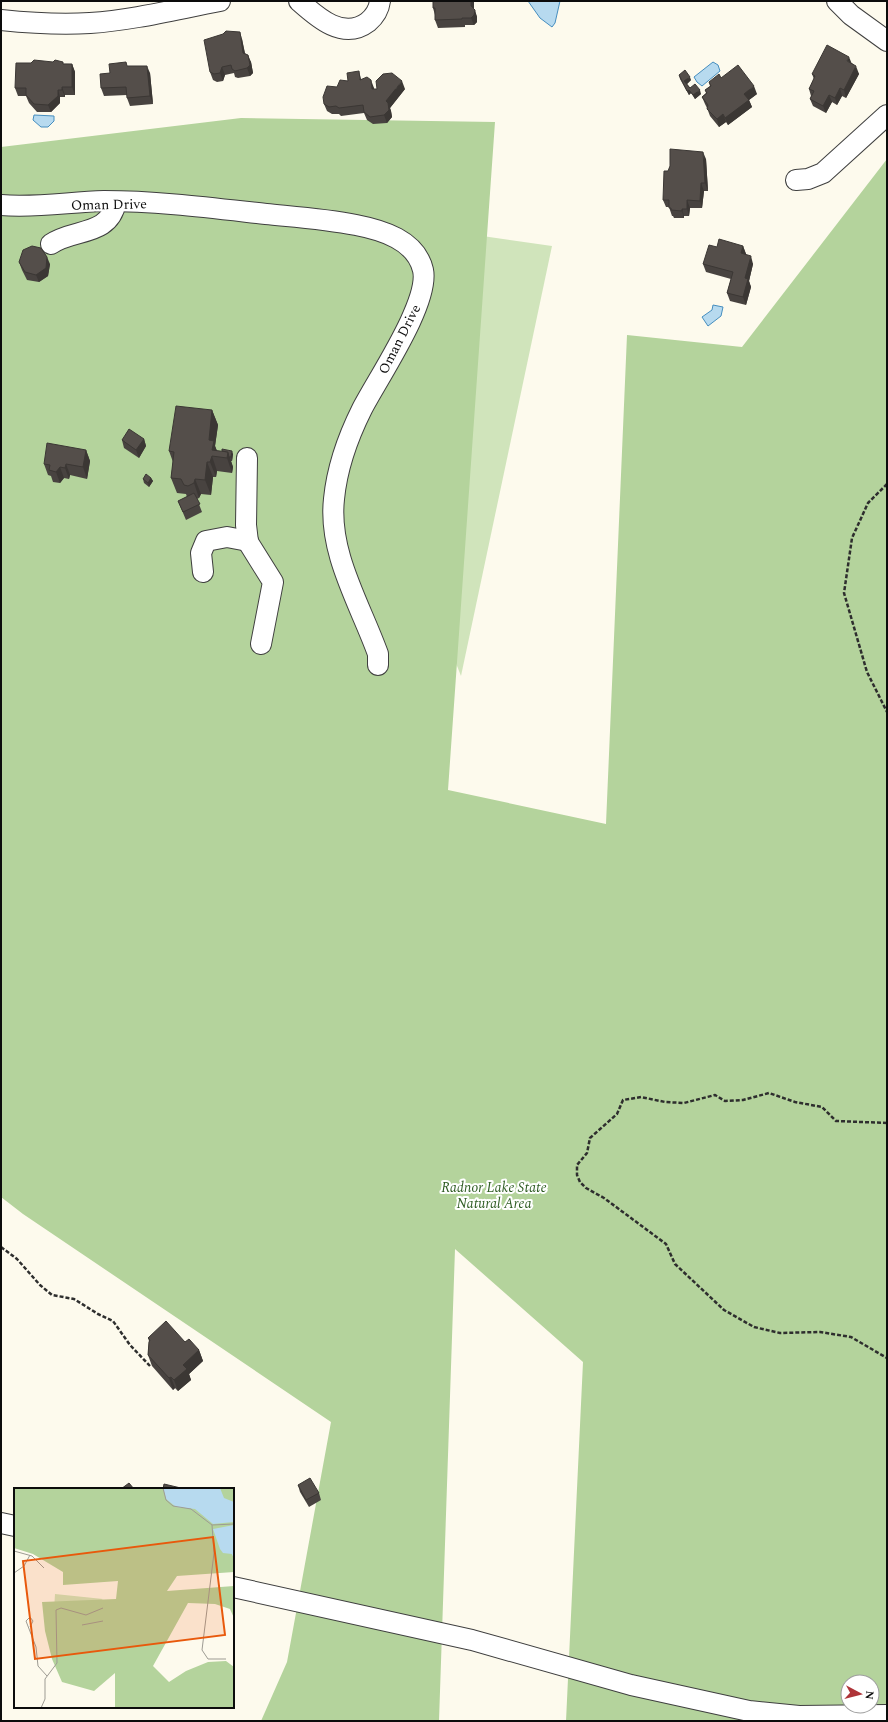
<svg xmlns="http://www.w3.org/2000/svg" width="888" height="1722" font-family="Spectral,serif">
  <rect width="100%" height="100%" fill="#fdfaed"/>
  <polygon fill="#d0e4bb" points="413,226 552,246 461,676 372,450"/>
  <path fill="#b4d39c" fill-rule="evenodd" d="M241,118L495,122L448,790L606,824L627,335L742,347L887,159V1721H566L583,1362L455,1249L439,1721H261L287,1662L331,1422L23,1214L1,1197V147ZM848,1682H872V1706H848Z"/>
  <g fill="#b7daef" stroke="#468ebf">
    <polygon points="528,1 560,1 555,23 552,27 540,18"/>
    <polygon points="713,62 718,65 720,71 702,86 697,82 694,77"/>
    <polygon points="34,115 54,116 54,121 48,127 41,127 33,120"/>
    <polygon points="713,305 723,307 721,316 708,326 702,317 712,310"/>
  </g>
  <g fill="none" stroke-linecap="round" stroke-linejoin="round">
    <g stroke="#3f3f3f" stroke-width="22">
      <g id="minor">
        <path d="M299,1C317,17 343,41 368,22C374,17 379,9 380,1"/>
        <polyline points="837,1 851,15 887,41"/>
        <path d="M1,20C30,23 61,25 90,23C134,20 177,9 220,1"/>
        <polyline points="796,180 808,179 823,173 887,115"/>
        <path d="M1,205C36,208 69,202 104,201C158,201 212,208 266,214C296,217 326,219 356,225C382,230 416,240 423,270C430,302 378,378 362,409C348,437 337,468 334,499C328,553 360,604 378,654V665"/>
        <path d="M51,244C74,228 109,237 116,202"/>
        <polyline points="247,458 246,525 248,542 273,582 261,644"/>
        <polyline points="203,572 201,553 206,541 227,537 248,541"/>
        <polyline points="1,1523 15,1526"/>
        <polyline points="233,1587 472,1640 631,1685 749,1711 799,1716 887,1715"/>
      </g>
    </g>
    <g stroke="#2e2e2e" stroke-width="2.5" stroke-dasharray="4 2" stroke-linecap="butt">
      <polyline points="887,484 868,503 852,538 844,593 867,672 887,712"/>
      <polyline points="887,1123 836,1121 822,1107 795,1102 769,1093 743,1100 725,1101 715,1095 684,1103 665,1102 641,1097 623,1100 617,1114 590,1138 587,1153 577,1165 577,1175 580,1182 586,1188 604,1198 666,1244 675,1264 724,1310 754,1327 780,1333 820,1332 851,1337 887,1358"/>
      <polyline points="1,1247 17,1259 40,1285 52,1295 74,1299 98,1314 113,1321 130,1345 150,1366"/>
    </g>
    <use href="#minor" stroke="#fff" stroke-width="20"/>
  </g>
  <g fill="#484340">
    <polygon points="433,8 474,9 477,17 477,22 474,25 465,25 465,27 438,28 435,20 435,15"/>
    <polygon points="223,34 242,39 245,53 251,62 253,73 250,76 238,78 235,77 234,73 225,75 223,81 217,82 213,80 210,72"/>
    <polygon points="31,63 72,64 75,72 75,95 65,95 65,97 60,97 60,103 51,112 37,112 29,103 26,96 18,96 15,88"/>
    <polygon points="852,63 859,74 846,98 842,96 837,105 832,102 826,113 813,106 810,99 811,96 809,89 814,79 812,74"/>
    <polygon points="128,66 150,73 153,104 130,106 127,98 127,95 104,96 101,88 110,73"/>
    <polygon points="679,75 691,80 687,84 690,88 701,94 695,99 691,93 689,95 680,79"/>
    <polygon points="721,78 757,94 749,100 752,107 728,125 726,122 719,127 710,116 707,108 705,104 702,97 706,93 705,90 710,86 709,82"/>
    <polygon points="361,79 374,88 374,89 405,89 390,108 391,111 392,117 387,123 373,124 367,120 364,113 341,116 339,114 332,114 327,111 324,104 337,87 348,81"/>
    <polygon points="706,159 708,191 704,191 702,208 690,208 689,216 684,216 684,218 674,218 673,216 672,216 669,207 666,207 663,200 668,171"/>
    <polygon points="743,246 746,254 746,255 753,264 749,281 751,287 746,305 730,301 727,293 731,279 706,272 703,264 717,247"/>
    <polygon points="19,262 50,264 48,276 39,282 27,280 22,270"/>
    <polygon points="212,410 218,425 215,446 217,451 233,454 232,461 231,461 233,467 232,473 217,471 216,477 213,477 211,495 201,494 199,498 197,499 202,512 186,520 178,501 187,497 186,494 177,493 171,478 173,462 169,451"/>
    <polygon points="144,439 146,446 139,458 124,448 122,440"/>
    <polygon points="86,450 90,461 87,479 70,475 69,479 64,478 60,483 53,482 51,476 48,475 44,464"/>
    <polygon points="151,478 153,481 149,487 144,483 143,479"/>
    <polygon points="148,1338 185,1342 199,1350 203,1361 189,1374 191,1380 178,1391 175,1388 173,1390 152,1366 148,1355 149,1341"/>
    <polygon points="298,1485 319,1493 321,1500 309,1507 300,1492"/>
  </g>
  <g fill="#3b3734">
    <polygon points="471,1 474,1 474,14 471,6"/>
    <polygon points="475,10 477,17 477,22 474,25 471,18"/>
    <polygon points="240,32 242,39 246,60 243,53"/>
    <polygon points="248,55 251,62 253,73 250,76 247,68"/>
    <polygon points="849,57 852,64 847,61"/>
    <polygon points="72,64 75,72 75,95 72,87"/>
    <polygon points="147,66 150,73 153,104 150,96"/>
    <polygon points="856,66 859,74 846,98 844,90"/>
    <polygon points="222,67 225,75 223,81 220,73"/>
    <polygon points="359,71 361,79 360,80"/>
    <polygon points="690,77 691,80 686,85 684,81"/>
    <polygon points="371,80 374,88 375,97 372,89"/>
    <polygon points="402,81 405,89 390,108 391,111 392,117 387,123 384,115 386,101"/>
    <polygon points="754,86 757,94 749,100 752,107 728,125 725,118 744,94"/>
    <polygon points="62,87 65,95 65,97 62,90"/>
    <polygon points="840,88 842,96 837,105 835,98"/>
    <polygon points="58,90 60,97 60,103 51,112 48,105"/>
    <polygon points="689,90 691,93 689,95 687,91"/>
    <polygon points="700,90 701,94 695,99 693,95"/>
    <polygon points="829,95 832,102 826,113 823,106"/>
    <polygon points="723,114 726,122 719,127 717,119"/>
    <polygon points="703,152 706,159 708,191 705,183"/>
    <polygon points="701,183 704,191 702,208 700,201"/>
    <polygon points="687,200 690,208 689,216 687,209"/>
    <polygon points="682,209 684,216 684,218 682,211"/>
    <polygon points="743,246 746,254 744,261 741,253"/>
    <polygon points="751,256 753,264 749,281 751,287 746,305 743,297 745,278"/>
    <polygon points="47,257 50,264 48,276 39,282 36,275"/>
    <polygon points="212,410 218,425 215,446 219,456 215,457 209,440"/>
    <polygon points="144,439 146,446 139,458 136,450"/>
    <polygon points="86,450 90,461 87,479 83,467"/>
    <polygon points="232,451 233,454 232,461 231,457"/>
    <polygon points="228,452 233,467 232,473 227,458"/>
    <polygon points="212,456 217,471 216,477 210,462"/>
    <polygon points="207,462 213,477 211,495 205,480"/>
    <polygon points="66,464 70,475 69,479 65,468"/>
    <polygon points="60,467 64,478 60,483 56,472"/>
    <polygon points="151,478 153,481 149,487 148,483"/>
    <polygon points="195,479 201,494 199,498 194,483"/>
    <polygon points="199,1350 203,1361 189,1374 191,1380 178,1391 174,1380 183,1365"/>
    <polygon points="171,1377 175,1388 173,1390 169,1378"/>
  </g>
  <g fill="#544e4a" stroke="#3b3734">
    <polygon points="433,1 471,1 471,6 475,10 474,15 471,18 462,18 462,19 435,20 435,8 433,8"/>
    <polygon points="226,31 240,32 243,53 248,55 250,65 247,68 235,71 232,69 231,65 222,67 220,73 214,74 210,72 204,40 223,34"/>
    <polygon points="827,45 849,57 847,61 856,66 844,90 840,88 835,98 829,95 823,106 810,99 814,91 809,89 815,76 812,74"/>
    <polygon points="34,60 53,62 55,60 63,62 63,64 72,64 72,87 62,87 62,90 58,90 58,96 48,105 34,104 26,95 26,88 15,88 16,63 31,63"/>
    <polygon points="126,62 127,66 147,66 150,96 127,98 126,87 101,88 100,74 110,73 109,64"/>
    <polygon points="738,65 754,86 744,94 749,100 725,118 723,114 717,119 707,109 708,105 702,97 707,93 705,90 711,86 709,82 719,74 721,78"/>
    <polygon points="685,70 690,77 684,81 690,88 695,84 700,90 693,95 689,90 687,91 679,75"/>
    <polygon points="359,71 360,80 367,77 371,80 372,89 377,89 376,81 383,74 392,73 402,81 386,101 388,103 389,110 384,115 370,117 364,112 363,105 339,108 336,106 329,107 324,104 323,97 327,86 337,87 340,80 348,81 347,73"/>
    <polygon points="670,149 703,152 705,183 701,183 700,201 687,200 687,209 682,209 682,211 671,210 671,208 669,208 669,200 663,200 664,171 668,171 670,166"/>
    <polygon points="719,239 743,246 741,253 751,256 745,278 748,279 743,297 727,293 733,272 703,264 709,245 717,247"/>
    <polygon points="32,246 41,248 47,257 46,268 36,275 25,272 19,262 23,250"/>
    <polygon points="176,406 212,410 209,440 214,441 212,450 228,452 227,458 212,456 210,462 207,462 205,480 195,479 194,483 188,486 184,485 181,479 171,478 174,452 169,451"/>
    <polygon points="129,429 144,439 136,450 122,440"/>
    <polygon points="47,443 86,450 83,467 66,464 65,468 60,467 56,472 49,470 50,465 44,464"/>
    <polygon points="222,449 232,451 231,457 229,457 228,452 222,451"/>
    <polygon points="146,474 151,478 148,483 143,479"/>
    <polygon points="194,493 200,504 183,512 178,501"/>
    <polygon points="166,1321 185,1342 189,1339 199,1350 183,1365 187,1369 174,1380 171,1377 169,1378 148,1355 149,1342 150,1340 148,1338"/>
    <polygon points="310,1478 319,1493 306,1500 298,1485"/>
    <polygon points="129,1483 134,1489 121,1489"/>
    <polygon points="164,1484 185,1489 163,1489"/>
  </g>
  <g text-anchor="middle" stroke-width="4" stroke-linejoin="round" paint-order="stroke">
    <g font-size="14" fill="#0c0c0c" stroke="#fff">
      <text transform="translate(109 204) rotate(-1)" y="5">Oman Drive</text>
      <text transform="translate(399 339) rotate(-63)" y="5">Oman Drive</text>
    </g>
    <g font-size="14" font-style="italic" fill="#2f5d24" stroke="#fff">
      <text x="494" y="1192">Radnor Lake State<tspan x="494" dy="16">Natural Area</tspan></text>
    </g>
  </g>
  <g transform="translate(14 1488)">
    <rect width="220" height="220" fill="#fdfaed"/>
    <path d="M41,106L89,111L66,124L40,122Z" fill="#d0e4bb"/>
    <path d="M0,0H220V84L163,88L153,103L220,98V130L216,121L201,116L174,115L139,178L155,194L172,183L194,174L212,173L220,179V220H101V185L80,203L48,194L38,171L31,143L28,114L102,111L104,93L49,97V84L19,66L0,60Z" fill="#b4d39c"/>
    <path d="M149,0H206L210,10L220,14V34L199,36L181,21L162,19L152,11ZM220,37V66L218,68V66L209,65L206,61L199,41Z" fill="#b7daef"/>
    <path fill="none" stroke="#9d9b93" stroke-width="1" d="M149,0L152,12L159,18L177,21L198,37L220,36M198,37L200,65L188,162L194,171H212M0,63L18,68L30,80M0,85L10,78L16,67M68,137L89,133M16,139L19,133L16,129L12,133L22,159L24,178L33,188M27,220L31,211V191L43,175L42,122L47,120L72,127L89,120"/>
    <path fill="#e8590c" fill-opacity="0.15" stroke="#e8590c" stroke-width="2" d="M199,49L211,147L21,171L9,73Z"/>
    <rect width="220" height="220" fill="none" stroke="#0c0c0c" stroke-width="2"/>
  </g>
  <rect width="888" height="1722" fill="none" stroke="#0c0c0c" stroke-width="4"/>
  <g transform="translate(860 1694) rotate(97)"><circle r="19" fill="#ffffff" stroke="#9e9e9e"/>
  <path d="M0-3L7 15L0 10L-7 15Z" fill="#ae3338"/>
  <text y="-6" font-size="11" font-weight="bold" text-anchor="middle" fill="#0c0c0c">N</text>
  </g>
</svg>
